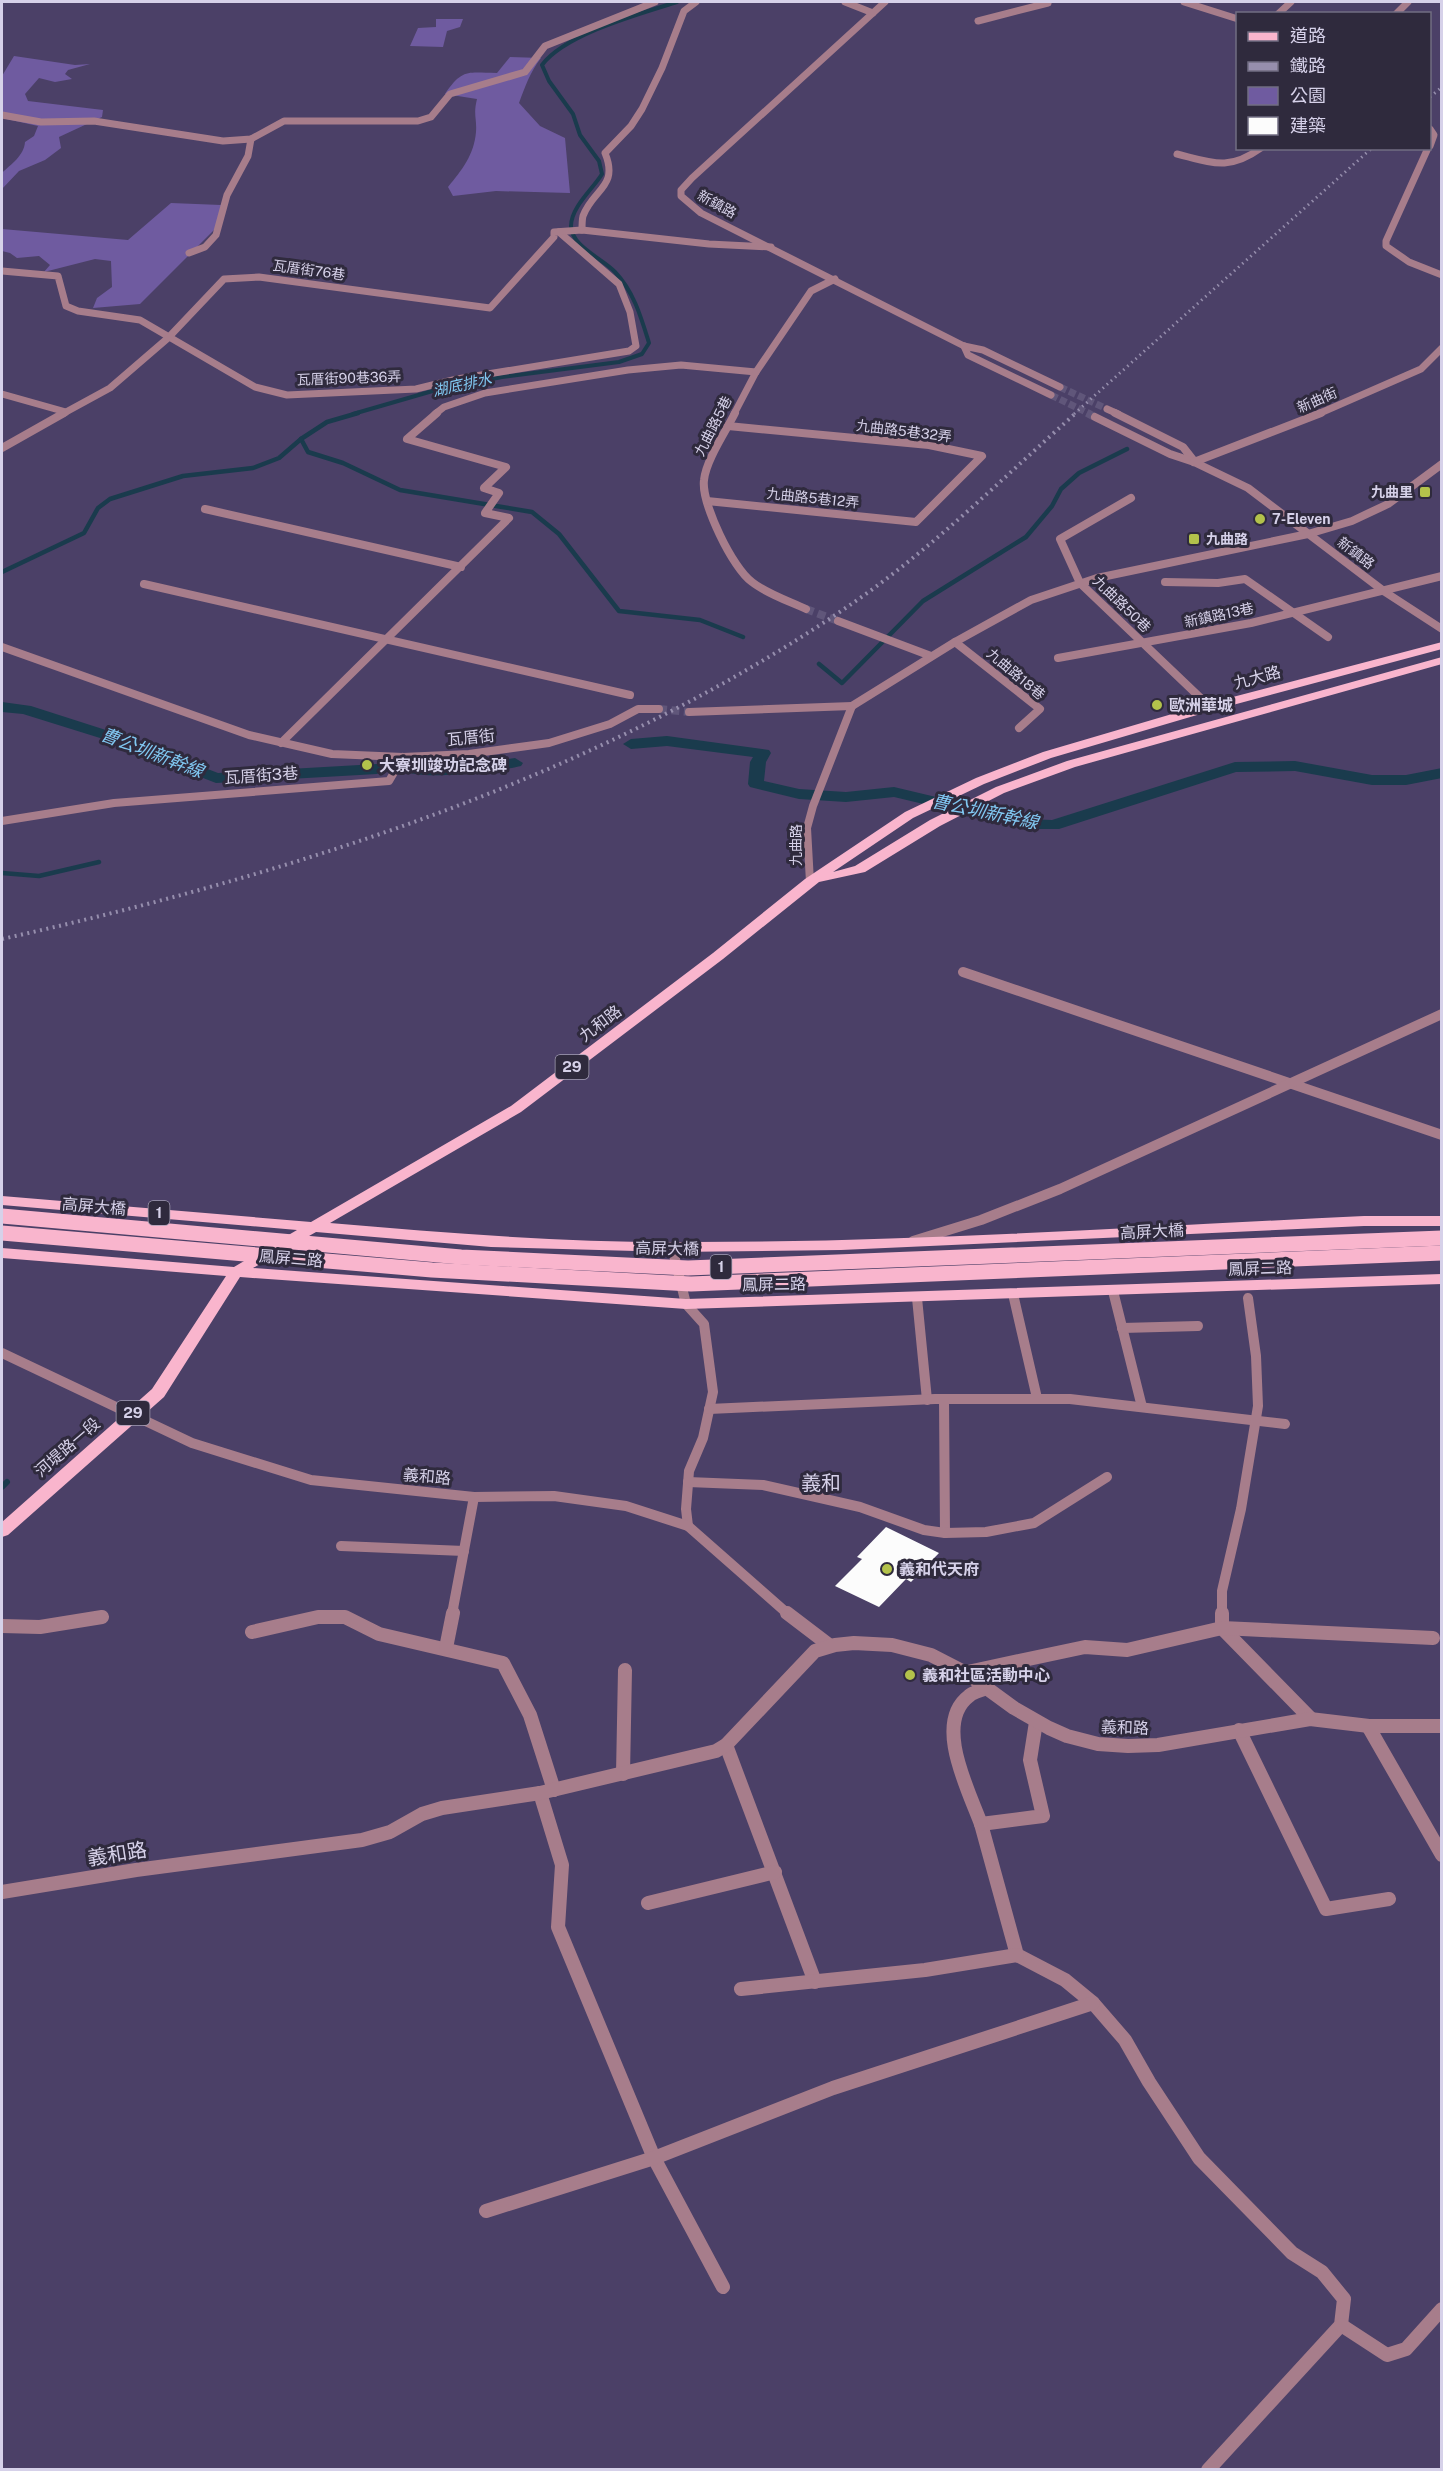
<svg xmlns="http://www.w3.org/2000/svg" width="1443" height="2471" font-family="'Public Sans','Noto Sans TC',sans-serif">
  <rect width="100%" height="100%" fill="#4b4067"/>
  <g fill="#6f5ba0">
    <polygon points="436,19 463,19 460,27 447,31 443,47 410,46 418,28 436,27"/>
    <path d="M14,56L75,65L90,64L68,70L65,74L72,79L55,82L39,78L25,94L28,101L103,110L102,117L59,137L61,148L45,160L19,171L2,189V173C11,164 24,156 25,142L34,136L38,126L2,118V76Z"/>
    <path d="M510,57L541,58C530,72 525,87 519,103L540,126L565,138L570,193L496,191L453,196L448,187C462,170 474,155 476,132C477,118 473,115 477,99L445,94C463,68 467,73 497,73Z"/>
    <polygon points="171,203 221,205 221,223 140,304 93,308 97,298 112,287 111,261 95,259 44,272 50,265 39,256 17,258 10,253 2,251 2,229 128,240"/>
  </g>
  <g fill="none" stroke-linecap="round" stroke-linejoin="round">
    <path stroke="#1a3b4d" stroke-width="4" d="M353,414L436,390L502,377L619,362L642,354L649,343C641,317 634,292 615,272C603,259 571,246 571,226C571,207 593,189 602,174L599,161L580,135L573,114L549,81L542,65C565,34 639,14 677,2"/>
    <g stroke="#1a3b4d" stroke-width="4.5">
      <polyline points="358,413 327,422 301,439 308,452 343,463 400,490 532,512 559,534 619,611 700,620 743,637"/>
      <polyline points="2,572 84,533 98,508 110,499 183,476 253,468 279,458 301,439"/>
      <polyline points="819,664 842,683 923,601 1026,537 1052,506 1061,489 1079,473 1127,449"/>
      <polyline points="2,873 39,876 99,862"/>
    </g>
    <polyline stroke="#1a3b4d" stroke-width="6" points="2,1487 7,1482"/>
    <g fill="#1a3b4d" fill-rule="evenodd">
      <polygon points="2,702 31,706 112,732 218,773 377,764 385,769 377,774 216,783 100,738 23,714 2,712"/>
      <polygon points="667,736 769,750 771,753 766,762 764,781 799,789 846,792 894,787 1028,819 1052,820 1235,762 1295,761 1372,775 1406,775 1442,768 1442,778 1406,785 1372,785 1295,771 1236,772 1059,829 1028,829 894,797 846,802 799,799 750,787 748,784 750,762 753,757 667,746 631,749 623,744 631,739"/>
      <path d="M515,758L523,763L521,766C501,771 413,783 401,768L409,763L465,766Z"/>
    </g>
  </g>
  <polygon fill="#fcfcfc" points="886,1527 939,1553 911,1582 906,1579 879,1607 835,1586 862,1559 857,1557"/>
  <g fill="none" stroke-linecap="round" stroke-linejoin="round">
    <g stroke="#60567a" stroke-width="7" stroke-dasharray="7 3" stroke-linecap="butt">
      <polyline points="1060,387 1107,409"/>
      <polyline points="1051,395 1090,414"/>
    </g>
    <g stroke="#60567a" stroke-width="8" stroke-dasharray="8 4.5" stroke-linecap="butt">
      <polyline points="1087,413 1095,417"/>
      <polyline points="806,609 838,621"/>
      <polyline points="659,709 689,712"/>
    </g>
    <g stroke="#a77d8b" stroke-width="7">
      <polyline points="845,2 873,13"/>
      <polyline points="885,2 692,178 681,190 681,196 701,213 964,346 983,350 1060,387"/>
      <polyline points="1184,2 1238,19"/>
      <polyline points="1278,14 1291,2"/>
      <polyline points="1396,14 1408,2"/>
      <polyline points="978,21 1048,3"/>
      <polyline points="2,115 41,122 94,121 223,141 251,139 284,121 418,121 431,117 450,94 525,72 545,46 655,2"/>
      <polyline points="1430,129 1434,135 1430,146"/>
      <polyline points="1428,148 1386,241 1386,246 1409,262 1442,275"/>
      <path d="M1177,154C1213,163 1229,171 1261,148"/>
      <path d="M582,230C582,226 582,220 583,216C593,189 619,187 605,153L631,126L642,109L662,68L684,11L696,2"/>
      <polyline points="189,253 205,247 216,235 227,195 248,156 251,139"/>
      <polyline points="2,271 58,276 66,306 78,311 140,320 255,387 287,395 416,389 457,379 629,351 636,346 630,312 619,284 559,232"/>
      <polyline points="964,346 968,355 1051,395"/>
      <polyline points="2,394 66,412 62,414"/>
      <polyline points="1107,409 1118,414"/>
      <polyline points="66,412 110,388 168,338 224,279 259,277 490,308 554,237 554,232 582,230 709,244 771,247"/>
      <polyline points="435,414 444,407 485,393 628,370 681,365 756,372"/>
      <polyline points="734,414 756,372 811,291 835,279"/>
      <polyline points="1318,414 1421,369 1442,348"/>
    </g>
    <g stroke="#a77d8b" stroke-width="8">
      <path d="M735,413C726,431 706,460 704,480C701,503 733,569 752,582C767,594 789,601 806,609"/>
      <polyline points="1115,413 1183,447 1194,461"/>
      <polyline points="1095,417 1170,454 1194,462 1248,488 1385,592 1442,629"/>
      <polyline points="2,448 64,413"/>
      <polyline points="1194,462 1321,413"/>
      <polyline points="1131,498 1060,539 1080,583 1210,707"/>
      <polyline points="707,501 916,522 982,456 929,445 728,426"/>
      <polyline points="205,509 461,567"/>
      <polyline points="1165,582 1218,583 1245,579 1328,637"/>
      <polyline points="144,584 630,695"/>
      <polyline points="838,621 931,656"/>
      <polyline points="955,642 1040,709 1019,728"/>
      <polyline points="2,647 249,735 332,754 403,757 469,754 549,743 610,724 638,709 659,709"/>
      <polyline points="1058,658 1251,623 1442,576"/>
      <polyline points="689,712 852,706"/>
      <polyline points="281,743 509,518 485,513 499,493 484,488 506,467 407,439 437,413"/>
      <polyline points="2,821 114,803 389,781 403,757"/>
      <polyline points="810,882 807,828 813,806 852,706 955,642 1031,600 1097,578 1308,534 1352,521 1388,504 1442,464"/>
    </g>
    <g stroke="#a77d8b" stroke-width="10">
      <polyline points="963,972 1442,1135"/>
      <polyline points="913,1241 981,1220 1060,1189 1442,1014"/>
      <polyline points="672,1247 686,1304 704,1324 713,1392 703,1438 689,1471 686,1509 688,1526"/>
      <polyline points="1113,1291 1142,1407"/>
      <polyline points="1013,1294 1037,1398"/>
      <polyline points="917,1298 927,1400"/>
      <polyline points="1122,1328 1198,1326"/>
      <polyline points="2,1353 192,1443 311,1480 474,1497 554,1496 626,1506 688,1526 788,1614"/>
      <polyline points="944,1399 945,1533"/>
      <polyline points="709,1409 935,1399 1070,1399 1285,1424"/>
      <polyline points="688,1482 763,1485 860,1507 924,1530 945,1533 986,1532 1034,1523 1107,1477"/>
      <polyline points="341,1546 464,1551"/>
      <polyline points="452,1614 474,1497"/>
      <polyline points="1222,1614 1222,1591 1241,1509 1258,1406 1256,1356 1248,1298"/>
    </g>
    <g stroke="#a77d8b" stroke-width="14">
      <polyline points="787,1613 829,1645"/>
      <polyline points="1222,1613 1222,1628 1311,1719"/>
      <polyline points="2,1626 40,1627 102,1617"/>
      <polyline points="252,1632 318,1617 345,1617 379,1634 503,1663 530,1715 554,1790"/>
      <polyline points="446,1648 453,1613"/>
      <polyline points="963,1673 1085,1647 1127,1650 1222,1628 1433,1638"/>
      <polyline points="1036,1722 1030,1760 1043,1816 981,1824 1017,1955 1065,1980 1093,2003 1125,2040 1149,2082 1199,2158 1292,2253 1322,2272 1344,2299 1341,2325 1208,2470"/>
      <polyline points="1368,1726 1442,1855"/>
      <polyline points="1239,1730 1326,1909 1389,1899"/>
      <polyline points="726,1745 815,1982"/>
      <polyline points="623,1774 625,1670"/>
      <polyline points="540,1793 562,1865 558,1927 654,2158 723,2287"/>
      <path d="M981,1824C969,1791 933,1723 969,1696C973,1692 980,1691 986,1688"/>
      <polyline points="2,1892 136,1870 362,1840 390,1832 422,1814 442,1808 540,1793 716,1751 726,1745 815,1651 835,1645 854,1643 892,1645 931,1655 966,1673 1014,1708 1049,1728 1067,1736 1098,1744 1128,1746 1158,1745 1310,1719 1369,1726 1442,1726"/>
      <polyline points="648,1903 775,1872"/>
      <polyline points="741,1989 925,1970 1017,1955"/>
      <polyline points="486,2211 654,2158 833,2088 1093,2003"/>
      <polyline points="1341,2325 1387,2355 1406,2349 1442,2309"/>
    </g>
    <path fill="#f9b5cd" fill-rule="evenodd" d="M1442,642V649L1214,710L1051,758L984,784L913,818L833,872L855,866L930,820L996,787L1067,761L1442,657V664L1075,767L1004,793L940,826L865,872L819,882L723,959L521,1112L330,1223C444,1233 558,1242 673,1242C903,1243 1134,1227 1364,1216H1442V1226H1364L841,1250L672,1252L491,1247L316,1232L253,1268L686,1299L1442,1274V1284L686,1309L240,1277L164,1397L8,1535L2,1537V1522L152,1389L226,1276L2,1258V1248L234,1267L297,1230L2,1205V1196L311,1222L511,1106L713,953L805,879L905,812L976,778L1043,752L1206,704Z"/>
    <g stroke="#968ead" stroke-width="3" stroke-dasharray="1.5 4" stroke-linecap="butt">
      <polyline points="1430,97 1442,87"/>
      <polyline points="1074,414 1372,148"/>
    </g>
    <path stroke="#968ead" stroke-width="4" stroke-dasharray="2 4.5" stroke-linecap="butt" d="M2,939C299,873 612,772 863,596C939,542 1006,475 1076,413"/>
    <g stroke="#f9b5cd" stroke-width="15">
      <polyline points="2,1216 461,1257 688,1268 1442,1238"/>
      <polyline points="2,1233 432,1270 691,1284 1442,1253"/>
    </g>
  </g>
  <g fill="#b3c24b" stroke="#2f2a3d" stroke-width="2">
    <rect x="1419" y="486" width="12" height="12" rx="3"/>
    <circle cx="1260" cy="519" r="6"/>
    <rect x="1188" y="533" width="12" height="12" rx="3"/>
    <circle cx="1157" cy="705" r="6"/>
    <circle cx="367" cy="765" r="6"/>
    <circle cx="887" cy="1569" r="6"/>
    <circle cx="910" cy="1675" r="6"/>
  </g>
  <g text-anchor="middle" stroke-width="6" stroke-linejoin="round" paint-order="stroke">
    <g font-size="14" fill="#d6d1e9" stroke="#2f2a3d">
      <text transform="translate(717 204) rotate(29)" y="5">新鎮路</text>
      <text transform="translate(309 270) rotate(8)" y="5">瓦厝街76巷</text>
      <text transform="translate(349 378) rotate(-2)" y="5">瓦厝街90巷36弄</text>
      <text transform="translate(1317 400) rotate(-24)" y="5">新曲街</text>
      <text transform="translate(713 426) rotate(-63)" y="5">九曲路5巷</text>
      <text transform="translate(904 431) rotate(7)" y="5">九曲路5巷32弄</text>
      <text transform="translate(813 498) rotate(6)" y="5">九曲路5巷12弄</text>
      <text transform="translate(1356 553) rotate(37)" y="5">新鎮路</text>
      <text transform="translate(1122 604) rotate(44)" y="5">九曲路50巷</text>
      <text transform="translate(1219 615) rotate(-12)" y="5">新鎮路13巷</text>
      <text transform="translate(1016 674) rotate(40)" y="5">九曲路18巷</text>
      <text transform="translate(796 845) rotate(-90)" y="5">九曲路</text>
    </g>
    <g font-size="14" font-weight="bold" fill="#d6d1e9" stroke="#2f2a3d" text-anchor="start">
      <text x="1413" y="497" text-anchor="end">九曲里</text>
      <text x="1272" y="524">7-Eleven</text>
      <text x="1206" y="544">九曲路</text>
    </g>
    <g font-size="15" font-style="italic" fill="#81c8f2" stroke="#2f2a3d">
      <text transform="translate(462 385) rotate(-12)" y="5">湖底排水</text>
    </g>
    <g fill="#2f2a3d" stroke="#a49fb5" stroke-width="1.5">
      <rect x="555.5" y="1055" width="33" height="24" rx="4.5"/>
      <rect x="148.5" y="1201" width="21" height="24" rx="4.5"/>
      <rect x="710.5" y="1255" width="21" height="24" rx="4.5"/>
      <rect x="116.5" y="1401" width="33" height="24" rx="4.5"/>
    </g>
    <g font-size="15" font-weight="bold" fill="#d6d1e9">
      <text x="572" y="1072">29</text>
      <text x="159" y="1218">1</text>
      <text x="721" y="1272">1</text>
      <text x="133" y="1418">29</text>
    </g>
    <g font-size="16" fill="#d6d1e9" stroke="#2f2a3d">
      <text transform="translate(1257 677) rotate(-15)" y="6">九大路</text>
      <text transform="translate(471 737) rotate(-6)" y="6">瓦厝街</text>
      <text transform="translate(261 775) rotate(-4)" y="6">瓦厝街3巷</text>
      <text transform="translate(600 1023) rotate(-37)" y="6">九和路</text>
      <text transform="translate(94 1206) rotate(5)" y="6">高屏大橋</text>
      <text transform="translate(1152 1231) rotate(-3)" y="6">高屏大橋</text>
      <text transform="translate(667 1248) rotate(1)" y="6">高屏大橋</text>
      <text transform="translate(291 1258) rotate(5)" y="6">鳳屏二路</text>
      <text transform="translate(1260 1268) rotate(-2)" y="6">鳳屏二路</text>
      <text transform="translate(774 1284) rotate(-1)" y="6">鳳屏二路</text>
      <text transform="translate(67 1447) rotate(-41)" y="6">河堤路一段</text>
      <text transform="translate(427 1476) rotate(5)" y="6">義和路</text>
      <text transform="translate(1125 1727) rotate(2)" y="6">義和路</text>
    </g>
    <g font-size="16" font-weight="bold" fill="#d6d1e9" stroke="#2f2a3d" text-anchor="start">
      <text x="1169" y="711">歐洲華城</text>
      <text x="379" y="771">大寮圳竣功記念碑</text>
      <text x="899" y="1575">義和代天府</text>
      <text x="922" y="1681">義和社區活動中心</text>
    </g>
    <g font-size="18" font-style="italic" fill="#81c8f2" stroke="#2f2a3d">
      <text transform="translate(152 753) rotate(21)" y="6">曹公圳新幹線</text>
      <text transform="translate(985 812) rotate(12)" y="6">曹公圳新幹線</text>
    </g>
    <g font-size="20" fill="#d6d1e9" stroke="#2f2a3d">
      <text x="821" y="1490">義和</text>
    </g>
    <g font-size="20" fill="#d6d1e9" stroke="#2f2a3d">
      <text transform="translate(117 1854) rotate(-9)" y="7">義和路</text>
    </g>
  </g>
  <rect width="1443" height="2471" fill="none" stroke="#d6d1e9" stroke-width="6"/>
  <rect x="1236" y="12" width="195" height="138" fill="#2f2a3d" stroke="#726d82" stroke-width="1.5"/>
  <rect x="1248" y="32" width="30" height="9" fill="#f9b5cd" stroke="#726d82" stroke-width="1.5"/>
  <text x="1290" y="42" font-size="18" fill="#d6d1e9">道路</text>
  <rect x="1248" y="62" width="30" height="9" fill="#968ead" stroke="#726d82" stroke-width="1.5"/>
  <text x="1290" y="72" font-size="18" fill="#d6d1e9">鐵路</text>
  <rect x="1248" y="87" width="30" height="18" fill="#6f5ba0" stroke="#726d82" stroke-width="1.5"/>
  <text x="1290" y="102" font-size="18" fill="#d6d1e9">公園</text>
  <rect x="1248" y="117" width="30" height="18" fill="#fcfcfc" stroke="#726d82" stroke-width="1.5"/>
  <text x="1290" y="132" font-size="18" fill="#d6d1e9">建築</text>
</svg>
